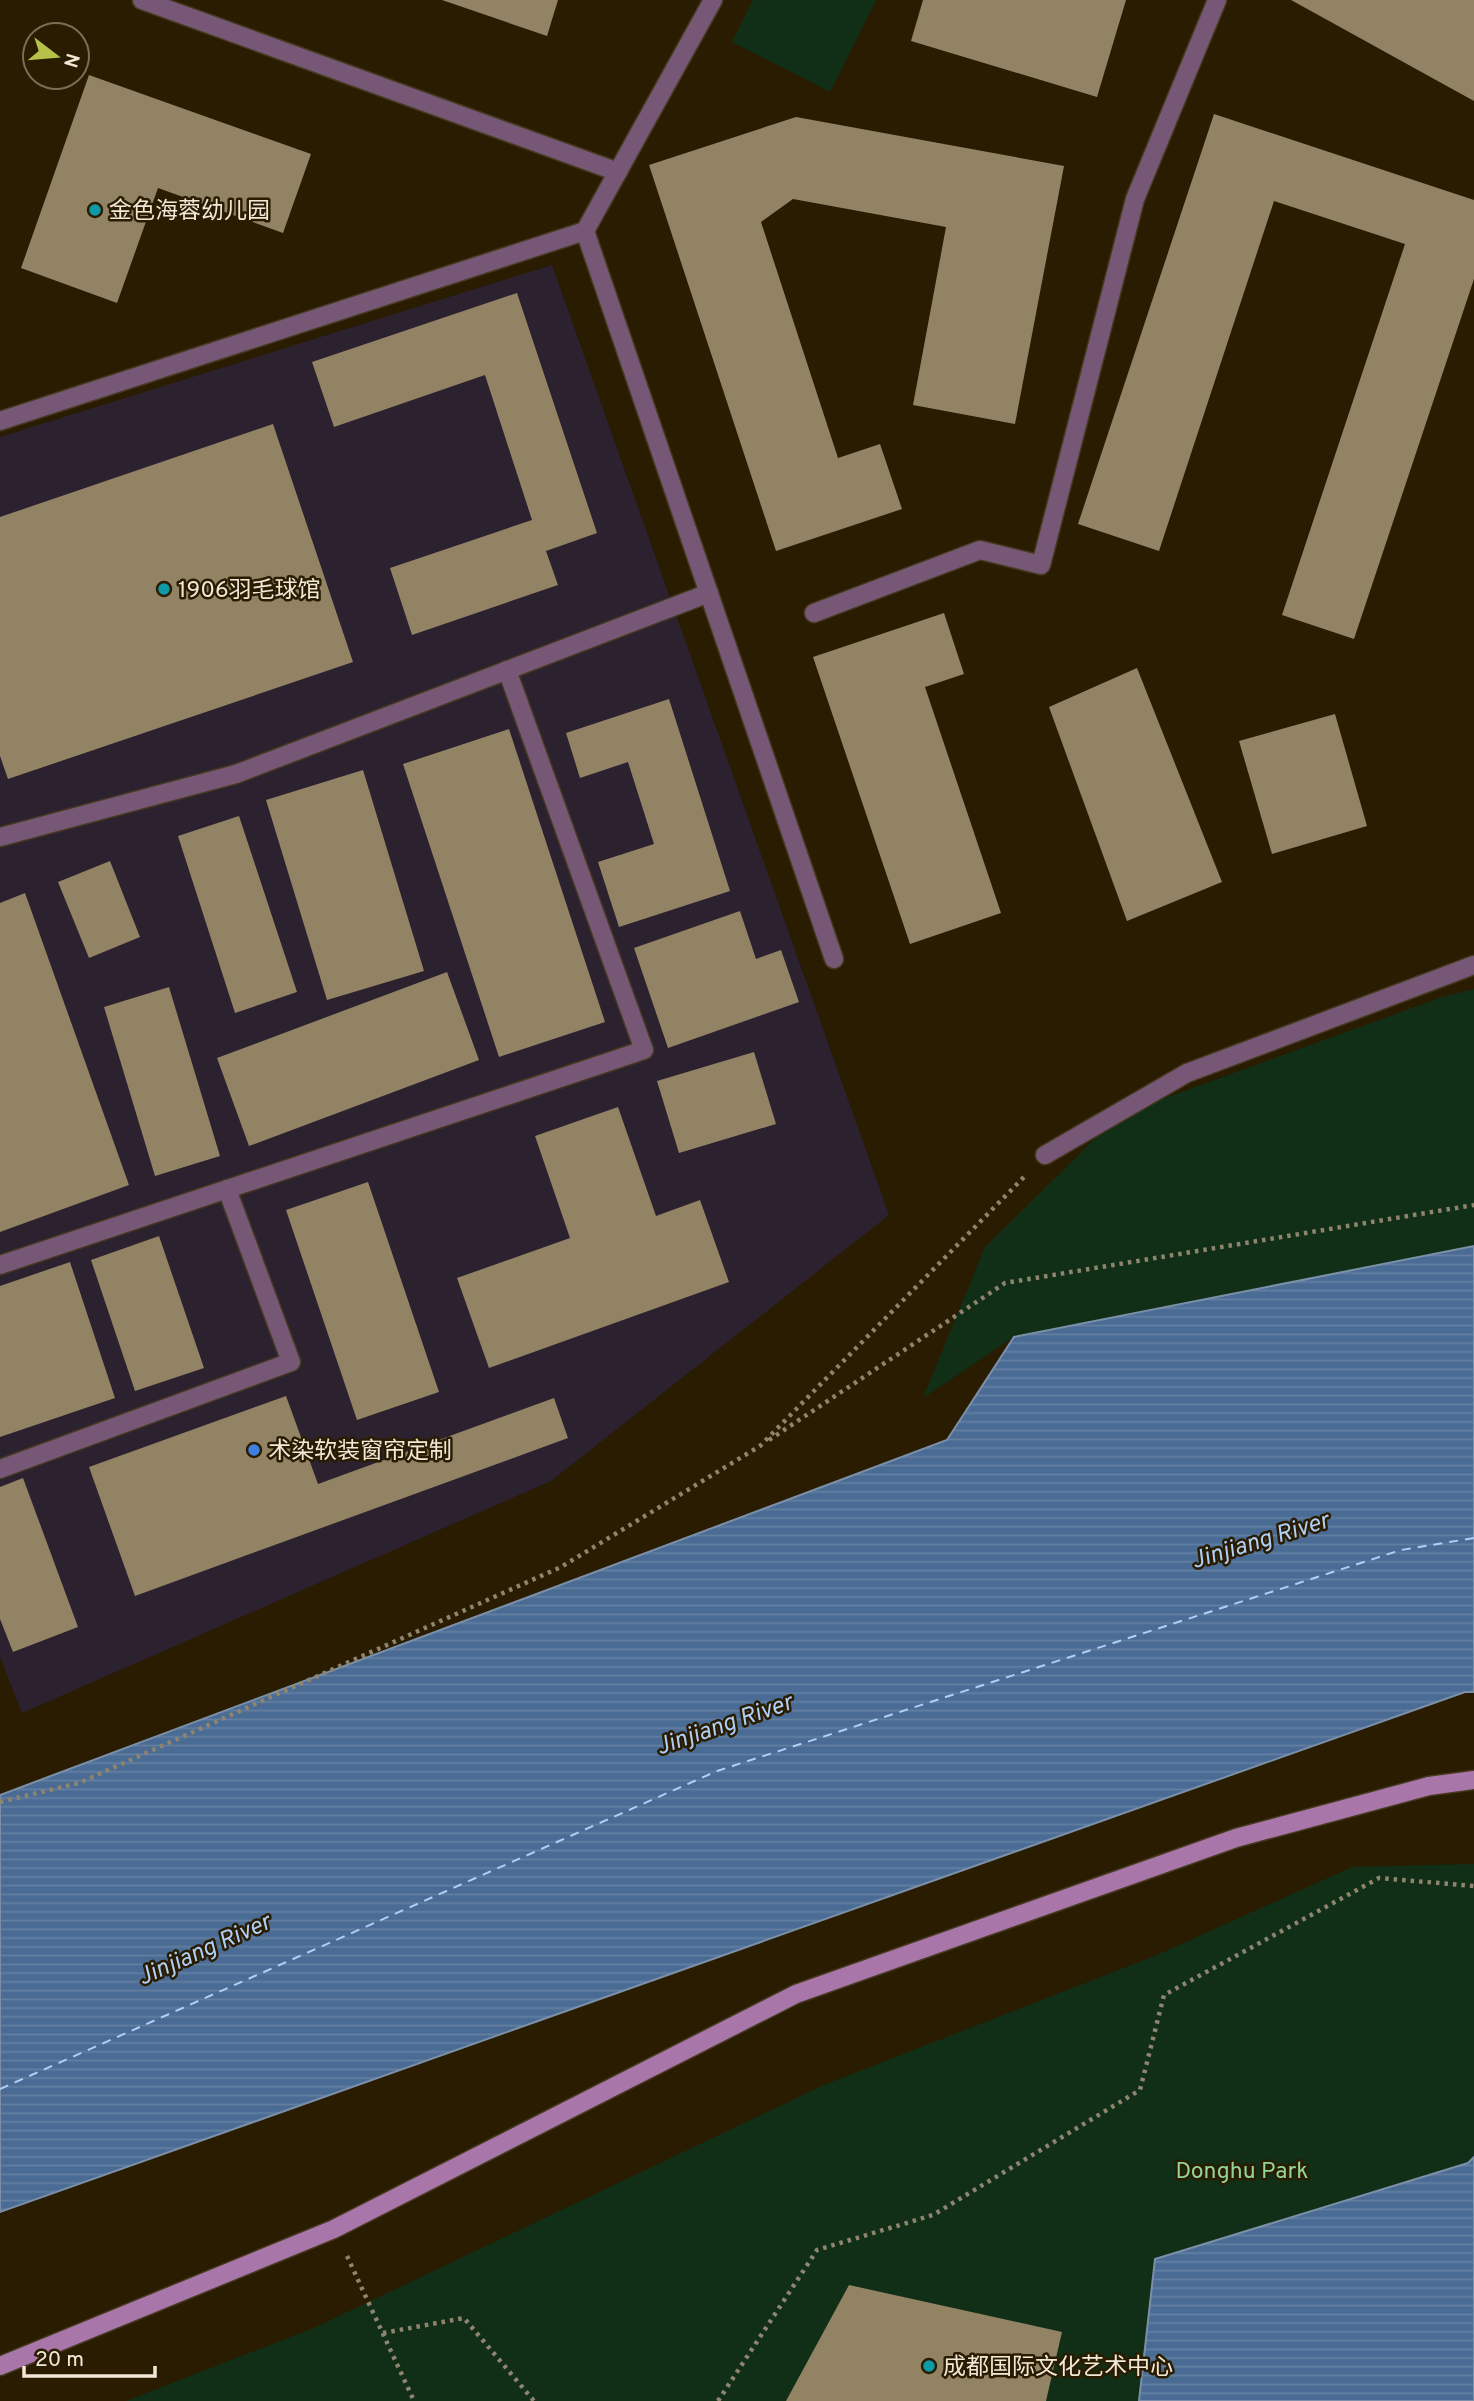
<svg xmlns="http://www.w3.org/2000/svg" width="1474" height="2401" font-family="Overpass,'Noto Sans SC',sans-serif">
  <defs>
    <pattern id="water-rules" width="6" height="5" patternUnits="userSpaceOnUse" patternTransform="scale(1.75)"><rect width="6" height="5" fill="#496b94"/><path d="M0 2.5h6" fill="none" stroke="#6480a2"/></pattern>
  </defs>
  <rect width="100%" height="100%" fill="#291c01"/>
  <polygon fill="#2c212f" points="552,265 889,1215 551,1481 22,1713 0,1657 0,437"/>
  <g fill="#112f17">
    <polygon points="753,0 876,0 830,92 732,42"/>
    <polygon points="1474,989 1474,1246 1014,1337 923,1398 985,1247 1119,1115 1442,997"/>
    <polygon points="1474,1864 1474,2401 126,2401 316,2327 824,2085 1157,1955 1352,1867"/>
  </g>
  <g fill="url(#water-rules)" stroke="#7b90a8" stroke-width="2">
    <polygon points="1474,1246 1474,1692 1465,1692 0,2212 0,1795 947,1440 1014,1337"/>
    <polygon points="1474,2157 1474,2401 1139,2401 1155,2259 1468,2163"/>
  </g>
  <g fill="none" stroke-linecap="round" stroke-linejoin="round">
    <polyline stroke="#b0cff6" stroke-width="2" stroke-dasharray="9 7" stroke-linecap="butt" points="0,2089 717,1771 1401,1550 1474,1538"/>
  </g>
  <g fill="#938365">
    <polygon points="442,0 558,0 547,36"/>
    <polygon points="923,0 1126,0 1097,97 911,41"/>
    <polygon points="1291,0 1474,0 1474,101"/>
    <polygon points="89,75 311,154 283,233 158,188 117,303 21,268"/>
    <polygon points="1214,114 1474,200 1474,279 1354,639 1282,615 1405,244 1274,201 1159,551 1078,524"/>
    <polygon points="796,117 1064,166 1015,424 913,405 946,227 793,199 761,222 838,458 880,444 902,509 776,551 649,165"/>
    <polygon points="517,293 597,533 546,551 558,585 412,635 390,568 532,520 485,375 334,427 312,362"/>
    <polygon points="273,424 353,662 8,779 0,756 0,517"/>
    <polygon points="944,613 964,674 925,687 1001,913 910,944 813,657"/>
    <polygon points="1137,668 1222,882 1127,921 1049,707"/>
    <polygon points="669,699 730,891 619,927 598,862 654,844 628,762 580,778 566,733"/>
    <polygon points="1335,714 1367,826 1272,854 1239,741"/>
    <polygon points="509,729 605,1022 499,1057 403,764"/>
    <polygon points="363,770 424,971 327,1000 266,800"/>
    <polygon points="239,816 297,992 235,1013 178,836"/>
    <polygon points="110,861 140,937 89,958 58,882"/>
    <polygon points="25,893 129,1185 0,1232 0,903"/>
    <polygon points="740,911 756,959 781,950 799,1002 668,1048 634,948"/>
    <polygon points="447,972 479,1060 249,1146 217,1058"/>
    <polygon points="169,987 220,1156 155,1176 104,1007"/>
    <polygon points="754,1052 776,1124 679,1153 657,1081"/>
    <polygon points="618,1107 656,1216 700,1200 729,1282 489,1368 457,1278 570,1238 535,1136"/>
    <polygon points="368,1182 439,1392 357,1420 286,1210"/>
    <polygon points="159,1236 204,1368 135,1391 91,1260"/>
    <polygon points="70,1262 115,1398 0,1437 0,1286"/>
    <polygon points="286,1396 318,1484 554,1398 568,1438 135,1596 89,1467"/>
    <polygon points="23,1478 78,1627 13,1652 0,1619 0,1487"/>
    <polygon points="849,2285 1062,2332 1046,2401 786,2401"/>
  </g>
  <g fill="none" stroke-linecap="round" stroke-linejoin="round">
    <g stroke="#45391f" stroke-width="21">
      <g id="lane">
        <polyline points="585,231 834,959"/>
        <polyline points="814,613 980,550 1041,565 1135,199 1217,0"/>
        <polyline points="0,837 236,774 709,593"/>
        <polyline points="0,1265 644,1050 507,670"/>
        <polyline points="0,1469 291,1362 227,1189"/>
      </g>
    </g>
    <g stroke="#45391f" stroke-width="21">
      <g id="street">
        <polyline points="142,0 618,172"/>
        <polyline points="0,421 585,231 713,0"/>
        <polyline points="1045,1155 1187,1073 1474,965"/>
      </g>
    </g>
    <g stroke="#45391f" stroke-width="21">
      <polyline id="secondary" points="0,2366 334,2229 796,1994 1236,1838 1429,1786 1474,1780"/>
    </g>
    <g stroke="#8f846e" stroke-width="4.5" stroke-dasharray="3.5 5" stroke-linecap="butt">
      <polyline points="769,1440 1005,1283 1474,1205"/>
      <polyline points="0,1802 79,1783 561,1567 760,1446 1025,1176"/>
      <polyline points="347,2256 414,2401"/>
      <polyline points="383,2333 464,2318 534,2401"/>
      <polyline points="718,2401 817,2250 933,2215 1140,2090 1164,1995 1379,1878 1474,1886"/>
    </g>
    <use href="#lane" stroke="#765776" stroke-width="18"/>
    <use href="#street" stroke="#765776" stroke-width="18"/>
    <use href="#secondary" stroke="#a876a8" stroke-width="18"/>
  </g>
  <g fill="#0f9aa8" stroke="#291c01" stroke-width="2.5">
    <circle cx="95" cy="210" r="7"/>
    <circle cx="164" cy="589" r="7"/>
    <circle cx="929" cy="2366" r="7"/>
  </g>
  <circle fill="#3f7fe0" stroke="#291c01" stroke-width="2.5" cx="254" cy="1450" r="7"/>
  <g text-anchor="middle" stroke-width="5" stroke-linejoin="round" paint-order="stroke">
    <g font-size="23" fill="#f1e8d8" stroke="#291c01" text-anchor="start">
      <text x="109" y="218">金色海蓉幼儿园</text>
      <text x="178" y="597">1906羽毛球馆</text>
      <text x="268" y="1458">术染软装窗帘定制</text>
      <text x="943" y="2374">成都国际文化艺术中心</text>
    </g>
    <g font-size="23" fill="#92d59a" stroke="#291c01">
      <text x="1242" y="2178">Donghu Park</text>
    </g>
    <g font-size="24" font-style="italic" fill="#b0cff6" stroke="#291c01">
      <text transform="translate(1260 1540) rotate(-17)" y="8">Jinjiang River</text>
      <text transform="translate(724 1724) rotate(-19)" y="8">Jinjiang River</text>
      <text transform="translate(204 1949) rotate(-24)" y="8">Jinjiang River</text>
    </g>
  </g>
  <g transform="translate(56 56) rotate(106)"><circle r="33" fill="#291c01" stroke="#796e57" stroke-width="2"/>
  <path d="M0-5L12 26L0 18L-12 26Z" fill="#b6c149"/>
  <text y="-10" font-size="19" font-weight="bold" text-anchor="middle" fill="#f1e8d8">N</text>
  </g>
  <path d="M24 2366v10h131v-10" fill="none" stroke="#f1e8d8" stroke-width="3.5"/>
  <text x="35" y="2366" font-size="21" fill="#f1e8d8" stroke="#291c01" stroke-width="5" paint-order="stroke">20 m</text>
</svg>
